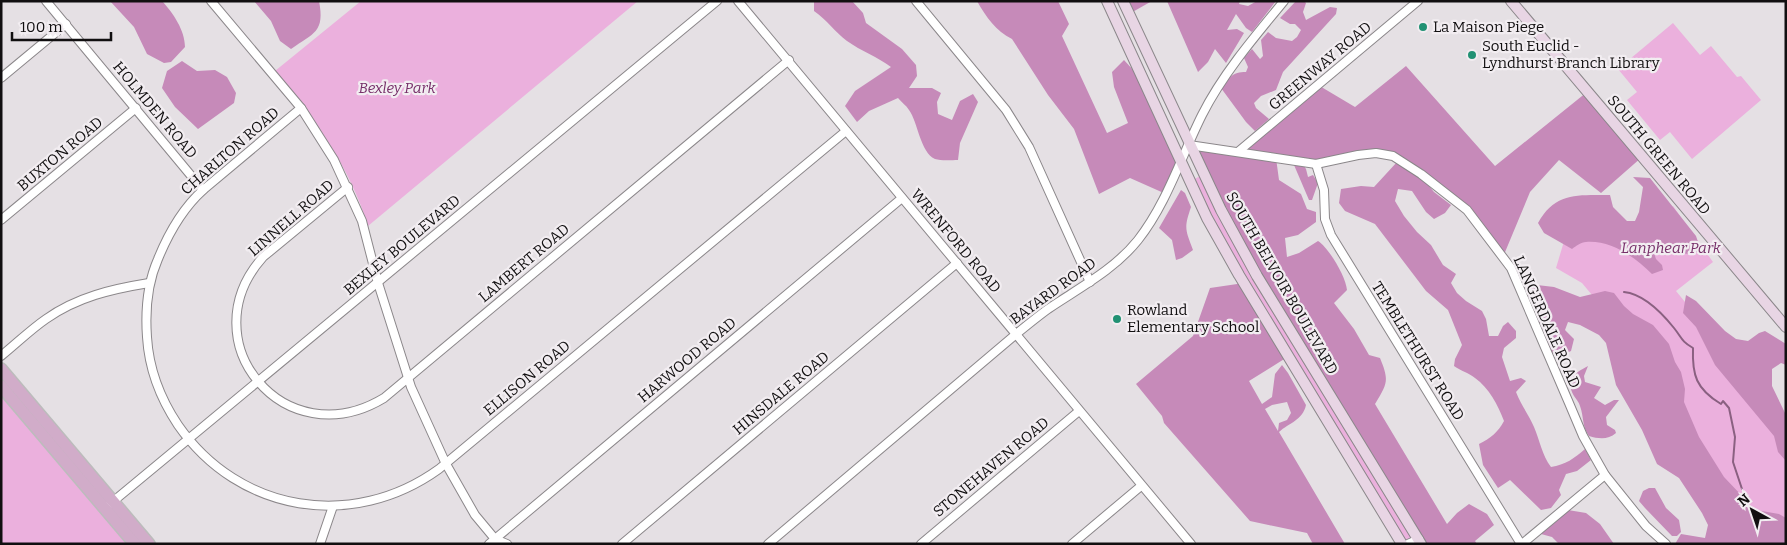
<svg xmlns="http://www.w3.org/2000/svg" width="1787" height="545" font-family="Bitter,serif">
  <rect width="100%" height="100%" fill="#e5e0e4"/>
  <g fill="#ebb0dd">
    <path d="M361,1H638L368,226C350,167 314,118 275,71Z"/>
    <polygon points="1673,23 1700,55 1711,46 1737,77 1741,76 1761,100 1692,159 1670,132 1660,140 1627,100 1637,92 1618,69"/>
    <polygon points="1200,176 1412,537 1409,540 1405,540 1402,536 1364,471 1240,272 1193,180"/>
    <polygon points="1673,206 1713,262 1676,291 1786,425 1786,538 1758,525 1592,295 1582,283 1556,268 1571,218 1631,241"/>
    <polygon points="1,386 135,544 1,544"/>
  </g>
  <g fill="#c68ab9" fill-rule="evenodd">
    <path d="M110,1H162C173,13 185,30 185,47L171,62L164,63L147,54L134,27Z"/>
    <path d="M254,1H319C325,32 314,33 291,49L280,41L271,21Z"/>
    <path d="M814,1H852L863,13L866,23L902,49L916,65L917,76L909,88H932L941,93L937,102L938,114L952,120L960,101L973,94L978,102L960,143L958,160C952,160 941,161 935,159C920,152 918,122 909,110C906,105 901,102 898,98L869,111L857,122L845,106L855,91L891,67C878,57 861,51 847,41C835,32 827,20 814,11Z"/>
    <path d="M977,1H1058L1069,24L1062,36L1107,133L1128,123L1114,87L1112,72L1124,60L1135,72L1181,162L1166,194L1130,178L1099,194L1074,129L1048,95L1012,39C996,31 986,17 977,1Z"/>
    <polygon points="1123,1 1152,1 1129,14"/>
    <polygon points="1167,1 1240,1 1239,4 1248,6 1257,1 1276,1 1252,32 1246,28 1236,14 1227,30 1237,29 1244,33 1226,63 1215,49 1208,62 1198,72"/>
    <path d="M1296,1H1304L1306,3L1303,12L1306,20L1330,7L1337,8L1336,14L1283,72L1276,90L1261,96L1254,103L1256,108L1269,119L1255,131L1246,122L1221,88C1230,77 1232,72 1246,72L1248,67L1244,58L1252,49L1260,59L1263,56L1261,40L1268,32L1276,38L1292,41L1297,37L1301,30L1295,24H1290L1280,18Z"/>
    <polygon points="182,61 197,71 215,70 227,77 236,93 234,103 198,129 175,107 162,88 167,71"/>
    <path d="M1406,66L1495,166L1587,92L1642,157L1601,193L1559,160L1530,192L1503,257L1467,210L1393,156L1376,153L1316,164L1276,158L1279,180L1301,194L1307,209L1316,212V222L1298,235L1285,238L1287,257L1299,253L1318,241C1329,248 1346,277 1347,290L1334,303L1354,329L1369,355L1380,358C1389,380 1388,383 1375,404L1447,524L1457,513L1469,504L1487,514L1494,525L1475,541L1477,544H1421L1273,304L1189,145L1239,151L1318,85L1355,107Z"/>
    <path d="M1397,162L1423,179L1434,192L1451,205L1445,213L1434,219L1426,212L1412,191L1398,189L1395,201L1404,216L1417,232L1431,245L1443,265L1456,274L1451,283L1457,293L1466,301L1482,311L1486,319L1489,336H1498L1503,326L1508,322L1516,331V338L1504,348L1502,357L1510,381L1521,378L1526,381L1516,392C1521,405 1529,415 1534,427C1540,441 1542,455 1551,467C1565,465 1575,458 1585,449L1591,460L1577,471L1566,474L1559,490L1561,495L1551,508L1541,510L1510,480L1498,488L1483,465L1479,444C1491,438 1498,432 1504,421C1498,405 1489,388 1475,378C1469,373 1461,371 1454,366L1455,359L1462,345L1448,310L1426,291L1375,224L1345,211L1339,203L1341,189L1361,186L1374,187Z"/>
    <polygon points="1294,165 1304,166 1306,169 1308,177 1313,175 1318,183 1312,200 1309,200"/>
    <path d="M1633,177L1650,178L1696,236L1701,251C1678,258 1675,250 1657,239L1651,244L1656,259L1662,265L1663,270L1652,274C1635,257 1611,240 1586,242C1581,242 1576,246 1572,249L1544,233L1538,223C1555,192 1578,195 1610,195L1613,207L1627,221H1635L1639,212L1643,187Z"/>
    <path d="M1181,190L1185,193L1191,207C1184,228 1185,229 1193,250L1182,258L1176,260L1172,240L1159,228Z"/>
    <path d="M1244,283L1289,356L1249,381L1262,404L1272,397L1275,374L1282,365L1288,373L1306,405C1303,420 1289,423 1279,432L1345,544H1313L1307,533L1250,521L1164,423L1162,416L1136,384L1193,336L1210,288ZM1287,402L1291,413L1287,420L1279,423L1278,431L1265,409L1272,405Z"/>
    <polygon points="1537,285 1554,287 1580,297 1605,291 1614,293 1624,306 1633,314 1653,325 1669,344 1675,362 1681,372 1685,389 1684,402 1699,437 1724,477 1744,498 1747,504 1756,510 1779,514 1786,518 1786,544 1675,544 1681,534 1705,538 1708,525 1702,513 1679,478 1657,464 1642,430 1616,385 1606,343 1599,335 1580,325 1568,322 1565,330 1574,339 1571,351 1562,355 1551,353 1527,297 1527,289"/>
    <polygon points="1686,295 1696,301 1725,331 1736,339 1748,341 1759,333 1765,331 1786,344 1786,365 1781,363 1772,369 1772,386 1786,415 1786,461 1778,452 1774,436 1715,365 1696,327 1683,313"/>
    <path d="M1588,366L1584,376L1585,382L1601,387L1594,398L1605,405L1614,400H1619L1606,417L1607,425L1615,430L1616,433C1608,440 1599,439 1589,436C1582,427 1584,417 1580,406C1579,402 1576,399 1574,396C1565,379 1573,374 1588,366Z"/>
    <polygon points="1649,488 1655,488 1666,508 1679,520 1681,532 1677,536 1672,536 1645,508 1639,501 1643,491"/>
    <polygon points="1568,510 1586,513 1600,524 1614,544 1559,544 1552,537 1541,534"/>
  </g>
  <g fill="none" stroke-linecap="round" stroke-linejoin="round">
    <path stroke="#8a6081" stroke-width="2" d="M1624,292C1643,294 1662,313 1674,328C1682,338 1681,341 1693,348C1692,375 1696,389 1721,404L1723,401L1729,408L1735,437L1733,462L1742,489"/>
    <g stroke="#8b878a" stroke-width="10">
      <g id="street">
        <polyline points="46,1 203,190"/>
        <polyline points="211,1 301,108 334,160 362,221 378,283 411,387 446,464 475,515 495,539 507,544"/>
        <polyline points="738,1 1191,544"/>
        <polyline points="916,1 1006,110 1029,147 1090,282"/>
        <polyline points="1,78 66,24"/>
        <path d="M301,108L203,190C182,209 169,232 158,259C147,284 145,309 147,337C149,370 160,398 178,425C239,513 353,531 439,469L846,131"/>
        <polyline points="1189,145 1316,164 1358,155 1376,153 1393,156 1421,174 1467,210 1511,268 1569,403 1583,436 1605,475 1646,526 1666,544"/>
        <polyline points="1239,151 1418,1"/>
        <polyline points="1316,164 1324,190 1325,219 1331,235 1521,544"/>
        <path d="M348,187L263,257C188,341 285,458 384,398L789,60"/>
        <polyline points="1,220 136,108"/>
        <path d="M1,356C16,344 30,330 46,319C77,297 112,289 149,283"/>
        <polyline points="110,504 717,1"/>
        <polyline points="320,544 333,506"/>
        <polyline points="489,544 902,198"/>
        <polyline points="622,544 957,263"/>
        <path d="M768,544L1015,335C1026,326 1037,317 1048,309C1079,288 1114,270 1138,240C1167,203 1181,157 1202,115C1222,75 1255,36 1284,1"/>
        <polyline points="921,544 1079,411"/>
        <polyline points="1072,544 1141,486"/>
        <polyline points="1408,544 1419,539"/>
        <polyline points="1522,544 1605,475"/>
      </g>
    </g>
    <g stroke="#8b878a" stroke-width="12">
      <g id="secondary">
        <polyline points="1107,1 1207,218 1239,275 1402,544"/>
        <polyline points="1123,1 1221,210 1257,276 1421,544"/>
        <polyline points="1511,1 1786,327"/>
      </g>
    </g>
    <g stroke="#bcbcbc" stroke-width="14">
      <g id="primary">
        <polyline points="1,369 149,544"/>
        <polyline points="1,386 135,544"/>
      </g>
    </g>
    <use href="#street" stroke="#fff" stroke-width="8"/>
    <use href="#secondary" stroke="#e8d5e4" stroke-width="10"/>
    <use href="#primary" stroke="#d1acc9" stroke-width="11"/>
  </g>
  <g fill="#219173" stroke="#f2edf1" stroke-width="2">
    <circle cx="1423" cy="27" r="5"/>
    <circle cx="1472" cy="55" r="5"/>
    <circle cx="1117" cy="319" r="5"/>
  </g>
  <g text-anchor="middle" stroke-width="4.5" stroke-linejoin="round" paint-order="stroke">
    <g font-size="15" fill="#110f10" stroke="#f2edf1" text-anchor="start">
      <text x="1433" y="32">La Maison Piege</text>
      <text x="1482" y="51">South Euclid -<tspan x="1482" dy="17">Lyndhurst Branch Library</tspan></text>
      <text x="1127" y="315">Rowland<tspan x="1127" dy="17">Elementary School</tspan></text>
    </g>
    <g font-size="15" fill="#110f10" stroke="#f2edf1">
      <text transform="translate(1320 66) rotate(-40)" y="5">GREENWAY ROAD</text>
      <text transform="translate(155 110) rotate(50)" y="5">HOLMDEN ROAD</text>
      <text transform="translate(230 151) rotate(-41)" y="5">CHARLTON ROAD</text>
      <text transform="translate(60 154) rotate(-40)" y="5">BUXTON ROAD</text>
      <text transform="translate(1659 155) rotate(50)" y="5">SOUTH GREEN ROAD</text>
      <text transform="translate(291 218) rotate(-41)" y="5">LINNELL ROAD</text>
      <text transform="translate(956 241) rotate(50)" y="5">WRENFORD ROAD</text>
      <text transform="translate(402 245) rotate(-40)" y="5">BEXLEY BOULEVARD</text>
      <text transform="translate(524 263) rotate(-40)" y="5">LAMBERT ROAD</text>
      <text transform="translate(1282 283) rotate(60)" y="5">SOUTH BELVOIR BOULEVARD</text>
      <text transform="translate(1053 291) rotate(-36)" y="5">BAYARD ROAD</text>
      <text transform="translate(1547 322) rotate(66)" y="5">LANGERDALE ROAD</text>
      <text transform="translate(1418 351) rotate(58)" y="5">TEMBLETHURST ROAD</text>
      <text transform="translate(687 360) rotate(-40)" y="5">HARWOOD ROAD</text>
      <text transform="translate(527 378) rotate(-40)" y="5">ELLISON ROAD</text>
      <text transform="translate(781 393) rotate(-40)" y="5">HINSDALE ROAD</text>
      <text transform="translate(991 467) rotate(-40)" y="5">STONEHAVEN ROAD</text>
    </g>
    <g font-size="15" font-style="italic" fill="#77306a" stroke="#f2edf1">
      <text x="397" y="93">Bexley Park</text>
      <text x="1671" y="253">Lanphear Park</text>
    </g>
  </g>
  <rect width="1787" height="545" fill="none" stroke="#110f10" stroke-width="5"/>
  <g transform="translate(1752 510) rotate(320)" stroke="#f2edf1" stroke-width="4" paint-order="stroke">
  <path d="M0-4L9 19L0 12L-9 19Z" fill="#110f10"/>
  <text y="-8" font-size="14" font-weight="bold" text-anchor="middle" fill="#110f10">N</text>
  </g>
  <path d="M12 32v8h99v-8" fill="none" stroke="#110f10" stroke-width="2.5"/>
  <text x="20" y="32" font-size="15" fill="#110f10" stroke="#f2edf1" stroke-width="4" paint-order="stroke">100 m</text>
</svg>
